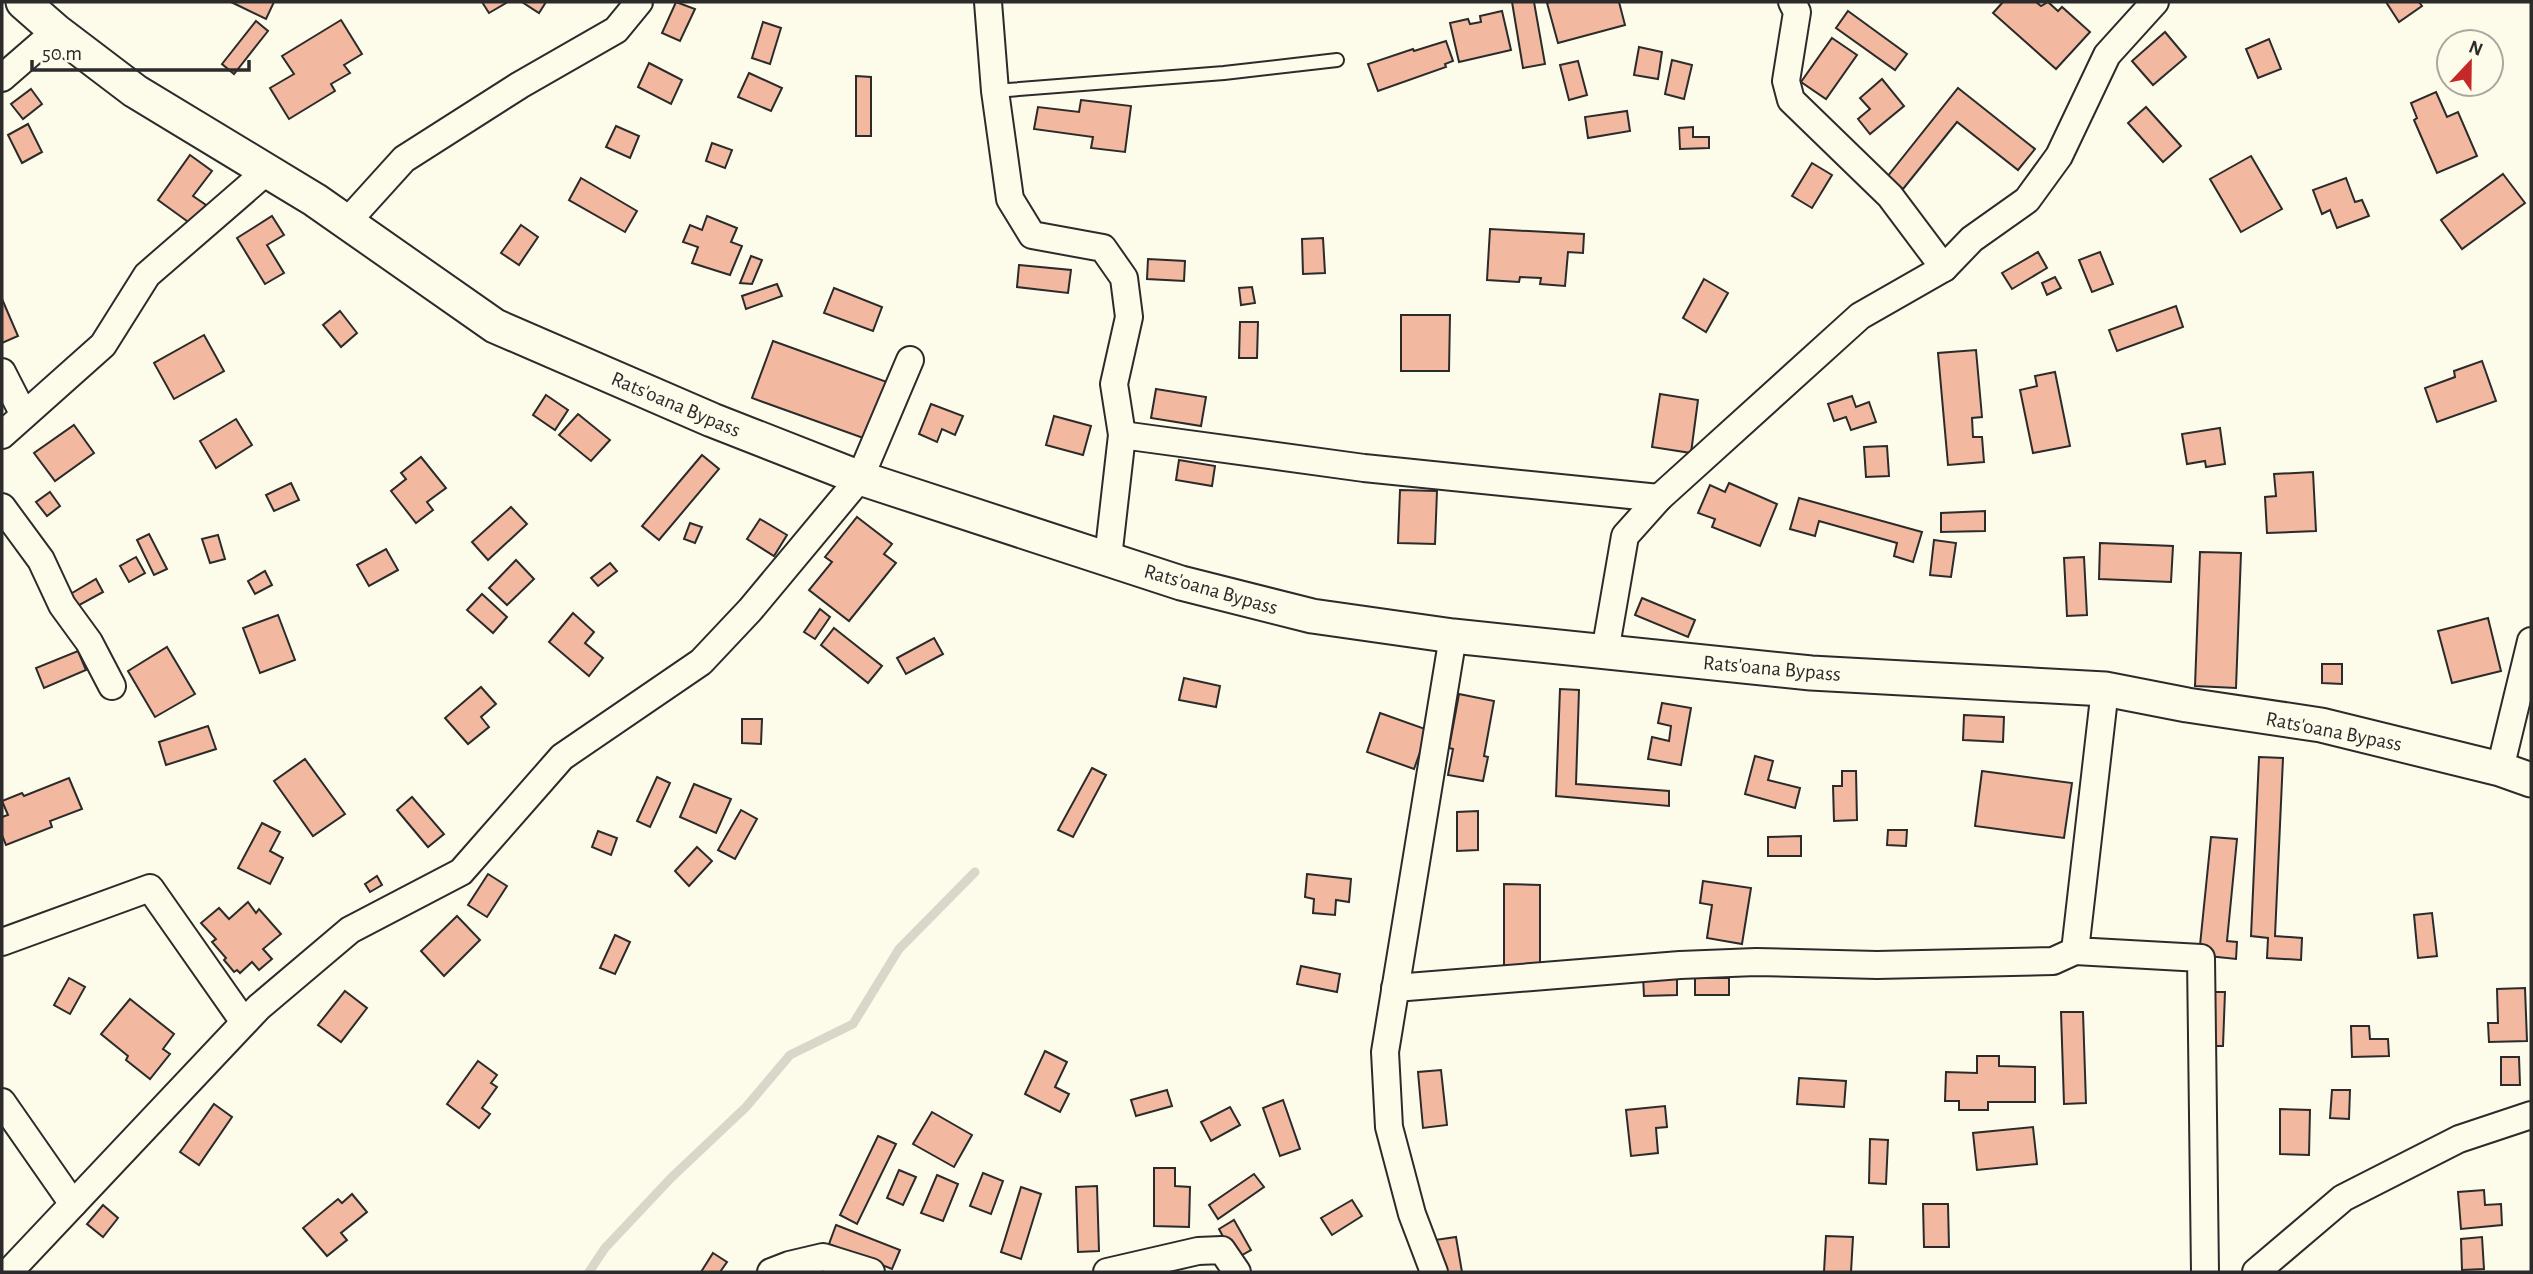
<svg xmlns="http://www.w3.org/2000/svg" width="2533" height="1274" font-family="'Alegreya Sans',sans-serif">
  <rect width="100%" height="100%" fill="#fdfbea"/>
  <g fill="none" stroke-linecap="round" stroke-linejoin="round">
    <polyline stroke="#d8d7c9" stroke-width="9" points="589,1272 605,1248 671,1178 746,1107 790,1055 853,1024 899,949 975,872"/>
  </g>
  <g fill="#f2b8a0" stroke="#2b2b2b" stroke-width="2">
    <polygon points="231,2 274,2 266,19"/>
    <polygon points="482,2 505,2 506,3 489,13"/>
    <polygon points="522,2 546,2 539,13"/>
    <polygon points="676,2 695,9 680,41 662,33"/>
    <polygon points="1512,2 1534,2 1545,64 1523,68"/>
    <polygon points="1550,2 1619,2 1625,25 1558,43 1547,3"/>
    <polygon points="2003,2 2036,2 2041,6 2048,2 2058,11 2062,7 2090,32 2056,69 1993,13"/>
    <polygon points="2386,2 2419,2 2422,6 2399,22"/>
    <polygon points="1502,11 1511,50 1459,62 1450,23 1468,19 1470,24 1481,22 1480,16"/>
    <polygon points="1848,11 1907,54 1895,70 1836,28"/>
    <polygon points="341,20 362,54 344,65 350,73 331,84 335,91 289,119 270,88 294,74 282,56"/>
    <polygon points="256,21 268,31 234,74 222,64"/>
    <polygon points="763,22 781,28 770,64 752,58"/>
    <polygon points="2165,32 2186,57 2153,85 2132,61"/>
    <polygon points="1832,38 1857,55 1826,99 1801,82"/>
    <polygon points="2269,39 2281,69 2258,78 2246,49"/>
    <polygon points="1446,41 1453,61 1445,64 1446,67 1378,91 1368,64 1413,49 1414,51"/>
    <polygon points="1639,47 1662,52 1658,79 1634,75"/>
    <polygon points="1672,60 1692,65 1684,99 1665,94"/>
    <polygon points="1578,61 1587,95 1569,100 1560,65"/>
    <polygon points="649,63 682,80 671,104 638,87"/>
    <polygon points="749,73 782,88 771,111 738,97"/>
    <polygon points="856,76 871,77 871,136 856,136"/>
    <polygon points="1882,79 1904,106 1870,134 1858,119 1870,109 1860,98"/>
    <polygon points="1958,88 2035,149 2018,170 1957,122 1903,189 1887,177"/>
    <polygon points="31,89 42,104 23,119 11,104"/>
    <polygon points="2436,92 2447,117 2458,112 2477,156 2437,173 2414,120 2417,118 2411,103"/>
    <polygon points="1081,100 1131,106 1125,152 1091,148 1093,137 1034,129 1038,107 1079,112"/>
    <polygon points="2146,107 2181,146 2163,162 2128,123"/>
    <polygon points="1627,111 1630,131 1588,138 1585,117"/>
    <polygon points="28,124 42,152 22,163 8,135"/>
    <polygon points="616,126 639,136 630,158 606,147"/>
    <polygon points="1693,127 1693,137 1709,137 1709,148 1680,149 1679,128"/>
    <polygon points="712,143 732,150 725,168 706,161"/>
    <polygon points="190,155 212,171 193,196 206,205 191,224 158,200"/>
    <polygon points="2251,156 2282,209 2241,232 2210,179"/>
    <polygon points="1812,163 1832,175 1812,208 1792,196"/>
    <polygon points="2503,174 2525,203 2462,249 2441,220"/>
    <polygon points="581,178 637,211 625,232 569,200"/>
    <polygon points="2346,178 2355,202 2362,200 2369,216 2337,228 2330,210 2322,214 2313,190"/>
    <polygon points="272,216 284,235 267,245 284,273 265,284 237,238"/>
    <polygon points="707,216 737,228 731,242 742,246 730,275 692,263 698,247 683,242 690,225 702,230"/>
    <polygon points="521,225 538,237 519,265 501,253"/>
    <polygon points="1490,229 1584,234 1583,253 1568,252 1565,286 1540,284 1541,278 1520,277 1519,282 1487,280"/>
    <polygon points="1323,238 1325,273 1303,274 1302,239"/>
    <polygon points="2038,252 2047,268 2012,289 2002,273"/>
    <polygon points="2100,252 2113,284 2092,292 2079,260"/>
    <polygon points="751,256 762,260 752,284 740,283"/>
    <polygon points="1148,259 1185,261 1184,281 1147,279"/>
    <polygon points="1019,265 1071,270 1068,293 1017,287"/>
    <polygon points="2055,277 2061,288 2047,295 2042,283"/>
    <polygon points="1704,279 1728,293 1706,332 1683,318"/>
    <polygon points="777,284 782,296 746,309 742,296"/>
    <polygon points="1252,287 1255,303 1241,305 1239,288"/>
    <polygon points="834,288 882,307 873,331 824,313"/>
    <polygon points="2,299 18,336 2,343"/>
    <polygon points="2176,306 2183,327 2117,351 2109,330"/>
    <polygon points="340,311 357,333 341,347 323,325"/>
    <polygon points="1401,315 1450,315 1449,371 1401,371"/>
    <polygon points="1240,322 1258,322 1257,358 1239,358"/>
    <polygon points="204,335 224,371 174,399 154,363"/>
    <polygon points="773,341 887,382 866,439 752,398"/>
    <polygon points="1976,350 1982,417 1972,418 1973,437 1982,437 1984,462 1948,465 1938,353"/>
    <polygon points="2482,361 2496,401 2437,422 2425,388 2455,377 2454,371"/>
    <polygon points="2055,372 2070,446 2033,453 2020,390 2037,386 2035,376"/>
    <polygon points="1156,389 1206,397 1201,426 1151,418"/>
    <polygon points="1660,394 1698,400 1691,453 1652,447"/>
    <polygon points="546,395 568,410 555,430 533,415"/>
    <polygon points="1852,396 1856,407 1869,402 1876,422 1851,430 1846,417 1834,421 1828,404"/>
    <polygon points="931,404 963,416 955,435 942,429 937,442 919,434"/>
    <polygon points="578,414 610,440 591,461 559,435"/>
    <polygon points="1054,416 1091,426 1083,455 1046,445"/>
    <polygon points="236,419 252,445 216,468 200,441"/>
    <polygon points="74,425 94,453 55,481 34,453"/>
    <polygon points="2220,428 2225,464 2206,467 2205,461 2187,464 2182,434"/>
    <polygon points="1887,446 1889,476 1866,477 1864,447"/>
    <polygon points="702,455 719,469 659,540 642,526"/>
    <polygon points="421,457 446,488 427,502 433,510 416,523 391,491 406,479 401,473"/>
    <polygon points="1179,460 1215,466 1212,486 1176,480"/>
    <polygon points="2313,472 2316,531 2267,533 2265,497 2276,496 2274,474"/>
    <polygon points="291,483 299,500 274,511 266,495"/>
    <polygon points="1729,483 1777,504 1760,546 1712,527 1715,519 1698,513 1710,485 1725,492"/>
    <polygon points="1400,490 1437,491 1435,544 1398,543"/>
    <polygon points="50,492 60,506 47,516 36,502"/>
    <polygon points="1799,498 1922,532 1913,562 1894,556 1897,543 1819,521 1815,536 1790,529"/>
    <polygon points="511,507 527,524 488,560 472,542"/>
    <polygon points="1985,511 1985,531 1941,532 1941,513"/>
    <polygon points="857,517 892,544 884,554 896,563 849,621 809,590 832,562 825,557"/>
    <polygon points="760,519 787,535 774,556 747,539"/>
    <polygon points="690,523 702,527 695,543 684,539"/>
    <polygon points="149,534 167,569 154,575 137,540"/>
    <polygon points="218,535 225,559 210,563 202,539"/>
    <polygon points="1934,540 1956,543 1951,577 1930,575"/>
    <polygon points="2100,543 2173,546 2171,582 2099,579"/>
    <polygon points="386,549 398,570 369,586 357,565"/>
    <polygon points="2200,552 2241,553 2236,688 2195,686"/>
    <polygon points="136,557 145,573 129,582 120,566"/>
    <polygon points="2084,557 2087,615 2067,616 2064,558"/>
    <polygon points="516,560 534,579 507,605 489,588"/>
    <polygon points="610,563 617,571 598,586 591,578"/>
    <polygon points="265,571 272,585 255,594 248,581"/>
    <polygon points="96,579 103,592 74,608 67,596"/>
    <polygon points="482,594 507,617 493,633 467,610"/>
    <polygon points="1642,598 1695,620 1688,637 1635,615"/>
    <polygon points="820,609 830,617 815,639 804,632"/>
    <polygon points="573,613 594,632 585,643 603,658 589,676 549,642"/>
    <polygon points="278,615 295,660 260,673 243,628"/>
    <polygon points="2488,618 2501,671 2452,683 2438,631"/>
    <polygon points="834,628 882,666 868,683 821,645"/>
    <polygon points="934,638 943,654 906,674 897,658"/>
    <polygon points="167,647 195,694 155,717 128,671"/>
    <polygon points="78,651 86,670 44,688 36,668"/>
    <polygon points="2322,664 2342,664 2342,684 2322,683"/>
    <polygon points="1184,678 1220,686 1216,707 1179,700"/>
    <polygon points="481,687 496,704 481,717 489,727 468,744 445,718"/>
    <polygon points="1560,689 1579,690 1576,784 1669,791 1669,806 1556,796"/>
    <polygon points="1459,694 1494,701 1484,756 1488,757 1483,781 1448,775 1453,749 1449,748"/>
    <polygon points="1662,703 1691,708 1681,765 1648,759 1652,737 1669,741 1671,726 1658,723"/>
    <polygon points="1380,713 1428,730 1414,769 1367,752"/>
    <polygon points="1964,715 2004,717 2003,742 1963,740"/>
    <polygon points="742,719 762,719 761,744 742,743"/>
    <polygon points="208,726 216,749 166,765 159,742"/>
    <polygon points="1755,756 1773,761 1768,780 1800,788 1795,808 1745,794"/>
    <polygon points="2259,757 2283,758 2275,936 2302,938 2301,960 2267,958 2268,938 2251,936"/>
    <polygon points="305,759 345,814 313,836 274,781"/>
    <polygon points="1092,768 1106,775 1073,837 1058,830"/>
    <polygon points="1842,771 1856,771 1857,820 1834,821 1833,786 1842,786"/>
    <polygon points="1982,771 2072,783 2064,838 1975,826"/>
    <polygon points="657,777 670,783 650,827 637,821"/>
    <polygon points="69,778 82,809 50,821 52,827 6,845 2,835 2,817 8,815 2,801 22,793 24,796"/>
    <polygon points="694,784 731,799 716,833 680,817"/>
    <polygon points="412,797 444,834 428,847 397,810"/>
    <polygon points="741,810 757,819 735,859 718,850"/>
    <polygon points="1478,811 1478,850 1457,851 1457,812"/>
    <polygon points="262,823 280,832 270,851 283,858 270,884 238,868"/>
    <polygon points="1888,830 1907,830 1906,846 1887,845"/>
    <polygon points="598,831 617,838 611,855 592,847"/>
    <polygon points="1801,836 1801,856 1768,856 1768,837"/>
    <polygon points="2211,837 2237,839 2227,941 2237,942 2236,959 2199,955"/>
    <polygon points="697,847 712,861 689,886 675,871"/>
    <polygon points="488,874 507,886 487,917 468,905"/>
    <polygon points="1307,874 1351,879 1349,902 1336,900 1335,915 1313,913 1314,899 1305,897"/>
    <polygon points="377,876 382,885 370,892 365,884"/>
    <polygon points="1703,881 1751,888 1742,944 1707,938 1712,905 1700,903"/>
    <polygon points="1504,884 1540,885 1540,969 1504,969"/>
    <polygon points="248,902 256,913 259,909 281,934 263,949 272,959 259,970 252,962 240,973 237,970 234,972 224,960 226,958 212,942 216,939 201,923 219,908 229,919"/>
    <polygon points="2432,913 2437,956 2418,958 2414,915"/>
    <polygon points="457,916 480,940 444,976 421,951"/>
    <polygon points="615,935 630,942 615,974 600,968"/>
    <polygon points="1301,966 1340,974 1337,992 1297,984"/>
    <polygon points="1677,975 1677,995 1644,996 1643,976"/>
    <polygon points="69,978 85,987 70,1014 54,1005"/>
    <rect x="1695" y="978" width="34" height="17"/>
    <polygon points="2525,988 2527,1041 2489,1042 2488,1023 2498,1023 2497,989"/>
    <polygon points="345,991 367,1008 341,1042 318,1025"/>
    <polygon points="2205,992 2225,992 2223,1046 2203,1046"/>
    <polygon points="130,999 174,1034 163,1049 170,1054 150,1079 126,1060 128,1056 101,1034"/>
    <polygon points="2061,1012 2083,1012 2086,1103 2064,1104"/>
    <polygon points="2351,1026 2369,1026 2370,1039 2388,1039 2389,1056 2352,1057"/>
    <polygon points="1045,1051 1067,1062 1055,1087 1069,1094 1060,1112 1025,1094"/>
    <polygon points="1977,1056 1999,1056 1999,1066 2035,1067 2035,1102 1988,1102 1988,1110 1959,1110 1959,1101 1945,1101 1946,1072 1977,1073"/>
    <polygon points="2501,1057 2519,1057 2520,1085 2501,1085"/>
    <polygon points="478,1061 497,1075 491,1083 497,1087 482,1108 490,1114 479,1128 447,1104"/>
    <polygon points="1441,1070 1447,1125 1423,1128 1418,1072"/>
    <polygon points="1799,1078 1846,1081 1844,1107 1797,1104"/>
    <polygon points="1167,1090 1172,1106 1136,1116 1131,1100"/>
    <polygon points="2332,1090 2350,1090 2349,1119 2330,1118"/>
    <polygon points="1283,1100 1300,1149 1280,1156 1263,1108"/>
    <polygon points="214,1104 232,1117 199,1165 180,1152"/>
    <polygon points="1665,1106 1667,1127 1656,1128 1658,1153 1631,1156 1626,1110"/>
    <polygon points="1230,1107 1240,1125 1211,1141 1201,1122"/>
    <polygon points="2280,1109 2310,1110 2309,1155 2280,1154"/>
    <polygon points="932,1112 972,1135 954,1167 913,1144"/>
    <polygon points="2033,1127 2037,1164 1977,1170 1973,1133"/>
    <polygon points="878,1136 896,1144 857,1224 840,1215"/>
    <polygon points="1870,1139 1888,1140 1886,1184 1869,1183"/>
    <polygon points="1154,1168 1175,1168 1175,1186 1190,1187 1189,1227 1154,1226"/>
    <polygon points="899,1170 916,1177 903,1205 887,1198"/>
    <polygon points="983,1173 1003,1181 991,1214 970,1206"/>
    <polygon points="1254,1174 1264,1187 1218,1219 1209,1205"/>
    <polygon points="937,1175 958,1184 943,1221 921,1213"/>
    <polygon points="1097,1186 1099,1251 1078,1252 1076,1187"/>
    <polygon points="1021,1187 1041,1194 1021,1259 1001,1252"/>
    <polygon points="2484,1190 2485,1205 2501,1204 2502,1225 2461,1229 2458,1192"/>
    <polygon points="352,1194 367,1212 341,1233 347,1240 327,1256 303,1228 338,1199 342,1203"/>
    <polygon points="1352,1200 1362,1216 1332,1235 1321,1218"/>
    <polygon points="1923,1204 1948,1204 1949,1247 1924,1247"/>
    <polygon points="103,1205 118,1218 103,1237 87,1224"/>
    <polygon points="1234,1220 1251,1250 1235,1259 1219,1229"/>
    <polygon points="836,1225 900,1250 892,1269 829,1244"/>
    <polygon points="1826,1236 1853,1237 1851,1272 1824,1272"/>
    <polygon points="1456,1237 1462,1272 1440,1272 1435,1240"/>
    <polygon points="2482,1237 2484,1269 2462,1270 2461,1239"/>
    <polygon points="713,1253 727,1262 720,1272 701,1272"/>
  </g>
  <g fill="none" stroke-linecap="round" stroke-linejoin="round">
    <g stroke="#2b2b2b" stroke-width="16">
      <polyline id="service" points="995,91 1224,73 1337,60"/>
    </g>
    <g stroke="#2b2b2b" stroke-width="30">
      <g id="minor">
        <polyline points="988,2 995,91 1010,199 1032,235 1103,248 1124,278 1129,317 1114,384 1122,435 1108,558"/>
        <polyline points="1792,2 1797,12 1786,81 1791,100 1890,196 1944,268"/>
        <polyline points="2,78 56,31"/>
        <polyline points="346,223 404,159 520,85 616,30 639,2"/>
        <polyline points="2,372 24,415"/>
        <polyline points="2,435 103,345 147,275 267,171"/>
        <polyline points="1122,435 1364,468 1659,498"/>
        <polyline points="2,507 41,560 62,605 89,642 112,686"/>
        <polyline points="1605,652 1625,536 1659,498 1860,316 1944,268 1972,239 2027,200 2059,156 2107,55 2155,2"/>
        <polyline points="2105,689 2075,951 2201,958 2205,1272"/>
        <polyline points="2500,769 2531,641"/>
        <polyline points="2,942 150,888 244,1022"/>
        <polyline points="1395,988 1680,965 1756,962 1877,965 2053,961 2075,951"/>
        <polyline points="2,1102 73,1204"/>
        <polyline points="9,1272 259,1007 350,930 461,872 562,757 701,662 750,610 860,478 910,360"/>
        <polyline points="771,1272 789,1265 823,1257 871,1272"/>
        <polyline points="1107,1272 1198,1251 1222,1250 1237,1272"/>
        <polyline points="1434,1272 1412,1214 1389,1127 1385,1052 1453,636"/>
        <polyline points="2256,1272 2343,1198 2459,1139 2531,1115"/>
      </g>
    </g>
    <g stroke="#2b2b2b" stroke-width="37">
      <polyline id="tertiary" points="23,2 56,31 135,91 315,200 495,326 712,420 860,478 1181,583 1312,616 1453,636 1811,673 2105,689 2187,705 2321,725 2500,769 2531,780"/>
    </g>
    <use href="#service" stroke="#fdfbea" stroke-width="12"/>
    <use href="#minor" stroke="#fdfbea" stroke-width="26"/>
    <use href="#tertiary" stroke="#fdfbea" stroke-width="33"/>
  </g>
  <g text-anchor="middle" stroke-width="5" stroke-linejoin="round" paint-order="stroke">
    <g font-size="21" fill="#2b2b2b" stroke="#fdfbea">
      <text transform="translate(676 404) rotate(23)" y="7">Rats'oana Bypass</text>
      <text transform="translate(1211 589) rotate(16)" y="7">Rats'oana Bypass</text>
      <text transform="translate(1772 668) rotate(5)" y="7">Rats'oana Bypass</text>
      <text transform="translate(2334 731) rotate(11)" y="7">Rats'oana Bypass</text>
    </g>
  </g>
  <rect width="2533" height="1274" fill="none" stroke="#2b2b2b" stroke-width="7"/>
  <g transform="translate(2470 63) rotate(22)"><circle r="33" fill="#fdfbea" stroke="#a9a89e" stroke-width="2"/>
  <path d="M0-5L12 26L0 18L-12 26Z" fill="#c62828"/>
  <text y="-10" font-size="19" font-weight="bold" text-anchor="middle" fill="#2b2b2b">N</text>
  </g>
  <path d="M32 60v10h217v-10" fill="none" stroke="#2b2b2b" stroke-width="3.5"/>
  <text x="42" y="60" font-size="21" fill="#2b2b2b" stroke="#fdfbea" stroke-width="5" paint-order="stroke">50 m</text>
</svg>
